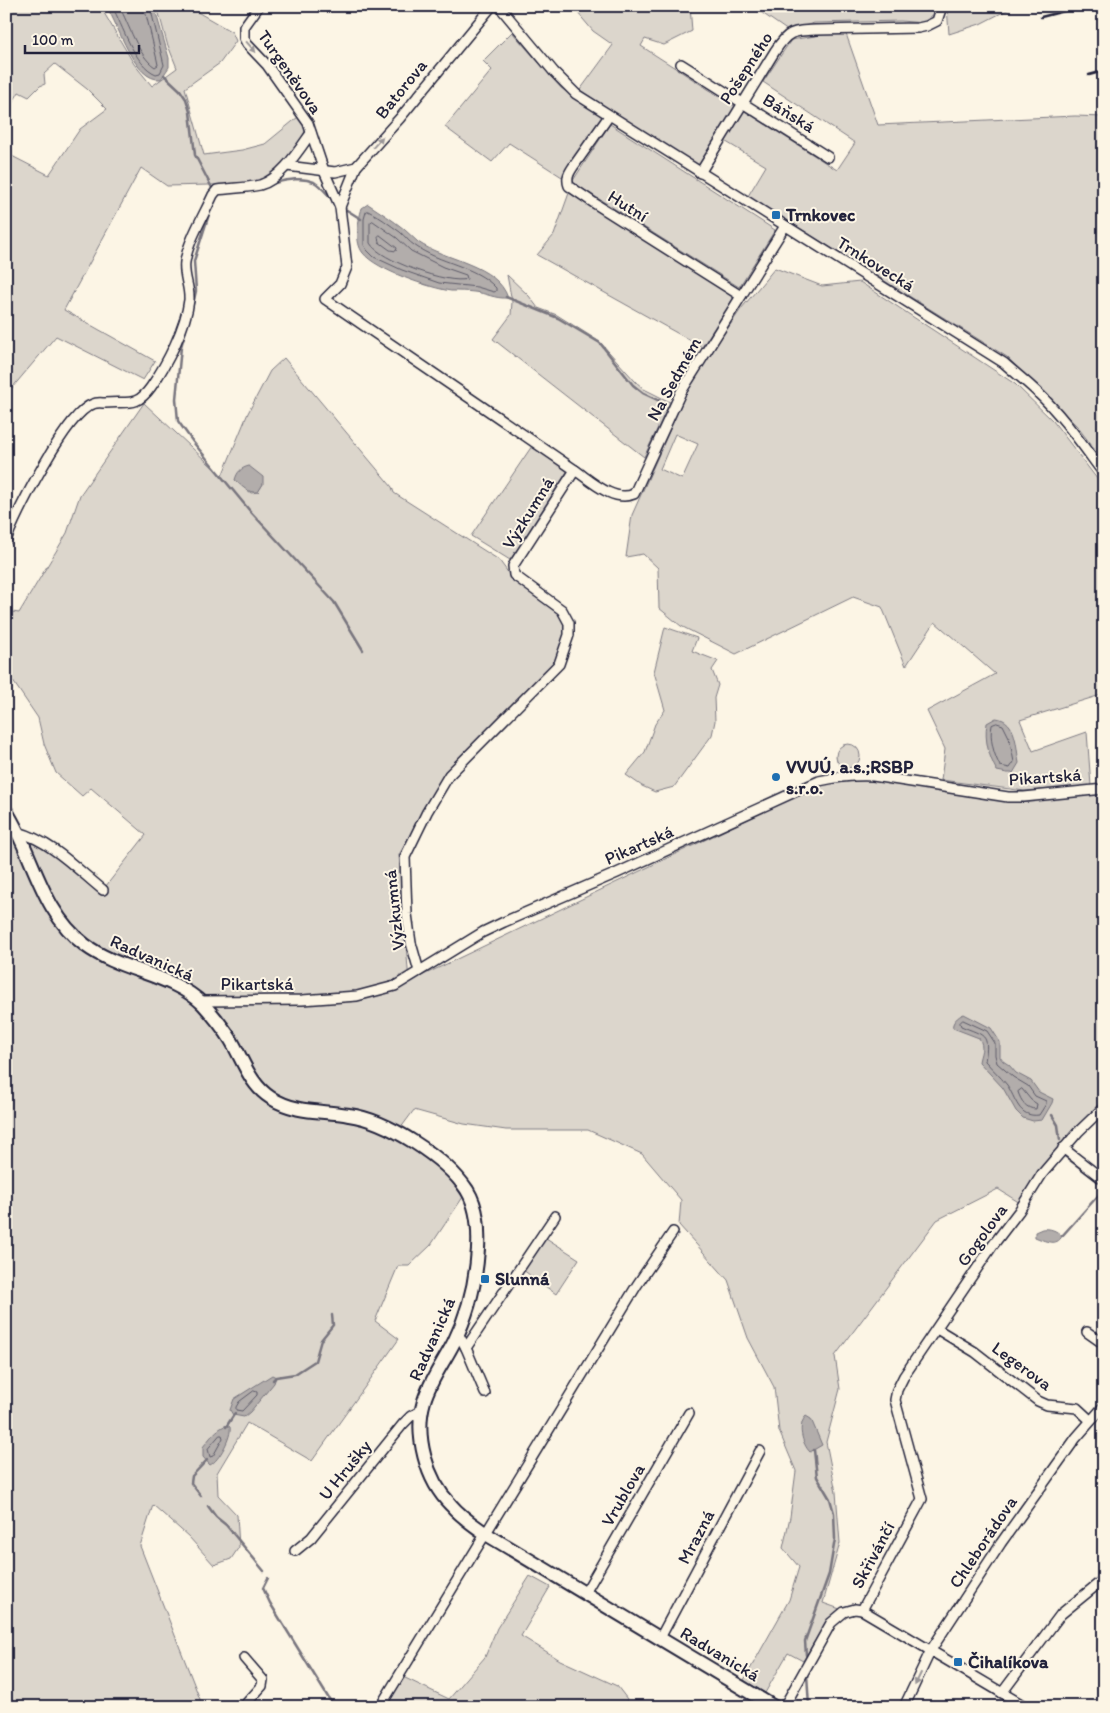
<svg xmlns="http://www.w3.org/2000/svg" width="1110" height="1713" font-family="Itim,sans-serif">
  <rect width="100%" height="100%" fill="#fcf5e5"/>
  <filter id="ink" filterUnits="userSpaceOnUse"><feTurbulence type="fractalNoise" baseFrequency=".02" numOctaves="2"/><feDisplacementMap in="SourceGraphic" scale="10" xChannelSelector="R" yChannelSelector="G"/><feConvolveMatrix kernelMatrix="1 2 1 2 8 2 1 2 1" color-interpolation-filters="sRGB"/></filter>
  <g filter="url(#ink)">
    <g fill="#dcd6cc" stroke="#7f7c84" fill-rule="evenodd">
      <polygon points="6,6 100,6 134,64 152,86 177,68 167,43 157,6 187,6 232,32 236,41 220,63 185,88 204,155 242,150 265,144 298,117 304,124 306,136 285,165 264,180 249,184 167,186 141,168 64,310 155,361 143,380 56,336 6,395 6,153 49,175 80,129 107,109 87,89 55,64 44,74 45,84 40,86 29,97 19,92 6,114"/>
      <polygon points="572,6 690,6 692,31 664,45 645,39 641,46 736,107 698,167 580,90 613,45 593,31"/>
      <polygon points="752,6 935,6 935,13 923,23 901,21 814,23 788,31"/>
      <polygon points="947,6 1015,6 980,24 949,34"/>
      <polygon points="845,31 878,125 1075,116 1104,117 1104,462 1077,426 1007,357 748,196 766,166 723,140 743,110 837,170 855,143 763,82 791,40"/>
      <polygon points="512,32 561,88 604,118 562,177 509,143 492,162 445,127 492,70 483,61"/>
      <polygon points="610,124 775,230 739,287 572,182"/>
      <polygon points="569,193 734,297 702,347 537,255 554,235"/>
      <path d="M775,268L822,286L860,282L1015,384L1053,421L1104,488V694L1020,720L1033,751L1087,732L1091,786L1025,791L941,780L945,749L927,711L995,674L935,622L906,666L882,607L853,597L736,654L681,626L659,608L658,568L643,554L626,557L632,515L691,382L741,309ZM675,434L698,444L682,479L660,469Z"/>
      <polygon points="507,275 529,296 538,308 557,315 600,342 635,381 644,389 670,402 644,457 493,339 511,315 512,302"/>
      <path d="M284,358L392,487L394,493L499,560L512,578L558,611L564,620L565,634L557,661L447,771L399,855L409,982L815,787L842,780L863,778L938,789L1012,801H1025L1104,792V1101L1068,1135L1040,1171L1020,1203L998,1189L937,1220L835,1356L840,1389L826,1442L836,1492L840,1543L823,1603L840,1609L827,1620L803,1661L788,1653L765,1693L744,1680L789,1600L799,1567L783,1548L790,1517L796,1471L779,1431L774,1387L748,1338L728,1280L679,1225L681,1200L642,1154L588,1130H506L464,1124L414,1110L400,1129L398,1139L445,1173L463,1197L431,1245L409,1266H398L375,1321L399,1339L312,1461L247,1423L217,1473L218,1495L237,1515L239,1547L231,1559L214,1565L189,1537L153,1505L140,1546L203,1707H6V842L27,832L102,891L146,835L91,788L82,796L56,773L44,744L38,718L6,671V611L19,613L67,533L80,495L144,403L222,476L248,413L270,371ZM235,480L263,484L258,492L251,493Z"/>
      <polygon points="532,446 568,470 510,560 471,536"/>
      <polygon points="665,627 697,638 692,651 718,661 712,670 718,685 714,698 715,721 712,735 674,787 655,792 642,786 626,775 645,752 655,724 665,710 654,672"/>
      <circle cx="848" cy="756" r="12"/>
      <polygon points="546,1238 579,1259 556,1294 523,1270"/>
      <polygon points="530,1576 550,1587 521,1636 560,1660 617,1686 627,1699 624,1707 384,1707 403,1677 449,1699 485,1657 497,1628"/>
    </g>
    <g fill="#b2adab" stroke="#78757e">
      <path d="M106,6H154L169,58V67L161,79C134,82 119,25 106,6Z"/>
      <path d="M368,204C380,212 393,220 404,229C409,233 413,238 418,242C444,260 497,264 508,298C495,299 486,293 474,292C466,291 459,291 451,291C430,288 376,270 363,253C354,242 358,221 362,208Z"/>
      <path d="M249,466L263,477V484L258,492C247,493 243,487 235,480C237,472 241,468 249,466Z"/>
      <path d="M996,718C1017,720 1016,747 1019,763L1013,773H1007L997,771C989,757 984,740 987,723Z"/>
      <path d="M964,1014L991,1028L1000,1042V1057L1003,1061L1009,1065L1016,1073L1031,1081L1039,1092L1053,1099L1052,1103L1042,1120L1033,1121L1023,1118L1016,1111L1003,1088L979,1062C980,1054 985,1047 979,1038L953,1028C951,1023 958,1016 964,1014Z"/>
      <path d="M1042,1229C1050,1228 1056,1230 1062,1236C1057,1247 1045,1241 1035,1237V1232Z"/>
      <polygon points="272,1375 276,1377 274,1383 250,1412 244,1417 233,1415 230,1410 234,1399"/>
      <path d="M806,1416L811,1419L822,1445L810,1452C802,1444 797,1425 806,1416Z"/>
      <path d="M227,1425L230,1427C232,1436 219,1461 210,1465L203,1457V1447C210,1438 216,1429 227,1425Z"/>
    </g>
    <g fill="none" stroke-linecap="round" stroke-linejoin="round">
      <g stroke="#5c5a68" stroke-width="1">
        <path d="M112,6C123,26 134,65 156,74L160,73L164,65L150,6"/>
        <path d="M119,6C129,24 138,56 155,67L158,65L157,60L144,6"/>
        <path d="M368,211C379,216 390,225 400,232C405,236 409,242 414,245C440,264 475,265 496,288V291L494,292L477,287L439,283L402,270L374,257L367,250L364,245V219L366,212Z"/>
        <path d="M373,221L397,238L411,251L443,267L466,275L467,279C449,285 379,260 370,243V223Z"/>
        <polygon points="380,235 397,248 396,251 390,250 379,242 378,237"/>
        <path d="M997,723L1003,725L1009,737L1014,762L1010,768L1000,766C994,755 989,738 992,725Z"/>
        <path d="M963,1020L987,1031L995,1043V1055L997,1063L1013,1077L1028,1086L1035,1096L1046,1101V1104L1039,1115C1018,1118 1016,1098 1007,1085C1000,1076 992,1069 985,1061C990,1033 984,1036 961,1026L960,1023Z"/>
        <path d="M1022,1089L1031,1100L1037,1104L1036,1109C1026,1109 1021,1101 1018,1092Z"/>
        <polygon points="254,1391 257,1392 257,1395 242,1411 236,1410 236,1407 239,1402"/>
        <polygon points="220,1435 222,1435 223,1438 213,1456 210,1457 208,1449"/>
      </g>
      <g stroke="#78757e" stroke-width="2.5">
        <polyline points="164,75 180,90 186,99 190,112 195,155 212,188 212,193"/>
        <path d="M270,184C284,181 300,176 314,182C321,186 327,194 332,199"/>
        <polyline points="342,207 361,219"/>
        <polyline points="506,297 558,318 600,343 633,385 643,393 660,401"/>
        <polyline points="193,304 196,291 194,261 211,208"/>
        <polyline points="186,329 181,347 176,399 178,421 193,442 250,511 334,602 363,650"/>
        <polyline points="1052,1115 1058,1125 1060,1140"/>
        <polyline points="1062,1154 1104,1186"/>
        <polyline points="1062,1236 1104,1189"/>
        <polyline points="273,1380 276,1377 295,1374 315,1361 321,1340 333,1325 332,1315"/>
        <polyline points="226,1427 235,1413"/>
        <polyline points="201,1496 191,1483 192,1476 207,1460"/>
        <polyline points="208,1506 216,1517 226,1525 264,1571"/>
        <polyline points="268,1578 263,1588 270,1603 334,1707"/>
        <polyline points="806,1655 805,1641 829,1574 835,1539 834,1513 830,1499 817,1477 814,1450"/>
        <polyline points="807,1674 809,1707"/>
      </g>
      <g stroke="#22223b" stroke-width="12">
        <g id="street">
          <polyline points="259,6 244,27 244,38 247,44 267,65 308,123 324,171 340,207 347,267 340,284 325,299 575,470 513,566 514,575 562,610 569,623 569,635 559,664 449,775 427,812 405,857 407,914 411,943 419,971"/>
          <path d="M499,6L554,72L576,94L1004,363C1015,373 1027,382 1037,392C1063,416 1083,446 1104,474"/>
          <polyline points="681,64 828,157"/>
          <path d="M609,116L573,167C569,173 566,178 569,186L594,203L741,296"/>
          <polyline points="287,166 335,172 356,167 400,118 492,6"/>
          <path d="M700,173L775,51C788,31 792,31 816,30L918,28L927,26L937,21L942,6"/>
          <polyline points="340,207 356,167"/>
          <path d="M575,470C591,481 614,503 634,494L681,392L785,226"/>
          <path d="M6,540C17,513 66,413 93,404C97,402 102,403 105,403C128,401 136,408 151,387C167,364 186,327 189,300C190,287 183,275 185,262C188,241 204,215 213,195L217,190C232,188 246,188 260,185C281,179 299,150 311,133"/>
          <path d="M18,832C51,841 77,869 103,890"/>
          <path d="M200,1001L302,1000L357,996L395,986L483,932L504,922L617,873L819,781C837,777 854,775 873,776L1008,797H1024L1104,789"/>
          <polyline points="1063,1148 1104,1180"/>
          <polyline points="937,1329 975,1352 1038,1401 1047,1405 1077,1408 1090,1420"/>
          <polyline points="1087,1332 1104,1344"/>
          <polyline points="458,1333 466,1348 485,1393"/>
          <polyline points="466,1348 555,1216"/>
          <polyline points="295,1551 311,1538 403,1424 411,1416 421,1411"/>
          <polyline points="585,1593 689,1413"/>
          <polyline points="862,1610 1026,1707"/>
          <polyline points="660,1638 760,1451"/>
          <polyline points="1002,1693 1061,1614 1104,1579"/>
          <polyline points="243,1707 262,1686 263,1680 244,1658"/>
          <polyline points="380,1707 637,1285 673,1232"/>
          <polyline points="784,1707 831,1623 844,1612 855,1609 862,1610 922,1499 895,1400 897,1390 904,1376 993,1245 1019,1211 1042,1174 1078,1132 1104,1107"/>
          <polyline points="904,1707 931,1650 1001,1543 1076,1438 1104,1406"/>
        </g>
      </g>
      <g stroke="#22223b" stroke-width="16">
        <path id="secondary" d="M6,811C34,855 41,912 85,945C121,972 171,973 203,1004C213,1015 223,1027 231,1040C243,1060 250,1085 271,1098C297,1114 321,1110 349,1115C387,1120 446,1158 467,1190C478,1208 479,1229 478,1249C476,1281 468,1314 454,1342C444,1362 430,1380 424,1401C414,1435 426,1480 451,1505C461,1517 474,1525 486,1534L774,1707"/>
      </g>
      <use href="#street" stroke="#fcf5e5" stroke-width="9"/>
      <use href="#secondary" stroke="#fcf5e5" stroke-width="12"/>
      <g stroke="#22223b" stroke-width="2.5">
        <polyline points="1041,17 1084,6"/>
        <polyline points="1089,75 1104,71"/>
      </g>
    </g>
    <defs><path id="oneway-solid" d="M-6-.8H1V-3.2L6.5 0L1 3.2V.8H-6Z" transform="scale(1.25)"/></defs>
    <g fill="#9a9698">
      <use href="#oneway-solid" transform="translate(251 47) rotate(49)"/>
      <use href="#oneway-solid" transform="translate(378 142) rotate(-48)"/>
      <use href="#oneway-solid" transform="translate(918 1679) rotate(116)"/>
    </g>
  </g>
  <g fill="#1f6fb2" stroke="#fcf5e5" stroke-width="2">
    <rect x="771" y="210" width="10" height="10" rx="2.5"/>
    <circle cx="776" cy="777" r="5"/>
    <rect x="480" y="1274" width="10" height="10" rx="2.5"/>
    <rect x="953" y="1657" width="10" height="10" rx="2.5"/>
  </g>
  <g text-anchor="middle" stroke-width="4" stroke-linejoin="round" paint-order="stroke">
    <g font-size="18" fill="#22223b" stroke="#fcf5e5">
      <text transform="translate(746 68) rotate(-57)" y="6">Pošepného</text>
      <text transform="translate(290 72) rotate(55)" y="6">Turgeněvova</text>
      <text transform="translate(401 89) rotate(-51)" y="6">Batorova</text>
      <text transform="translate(789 113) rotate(32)" y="6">Báňská</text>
      <text transform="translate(628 206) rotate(32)" y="6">Hutní</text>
      <text transform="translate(876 264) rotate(32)" y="6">Trnkovecká</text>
      <text transform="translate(674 379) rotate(-61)" y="6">Na Sedmém</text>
      <text transform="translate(528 513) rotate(-58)" y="6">Výzkumná</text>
      <text transform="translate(1045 777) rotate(-4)" y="6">Pikartská</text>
      <text transform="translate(639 845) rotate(-24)" y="6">Pikartská</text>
      <text transform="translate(394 910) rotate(-96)" y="6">Výzkumná</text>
      <text transform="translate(152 958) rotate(24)" y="6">Radvanická</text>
      <text x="257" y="990">Pikartská</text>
      <text transform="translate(982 1235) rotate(-54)" y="6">Gogolova</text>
      <text transform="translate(432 1339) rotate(-66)" y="6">Radvanická</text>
      <text transform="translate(1022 1366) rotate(36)" y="6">Legerova</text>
      <text transform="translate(345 1470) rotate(-51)" y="6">U Hrušky</text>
      <text transform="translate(623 1495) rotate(-60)" y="6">Vrublova</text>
      <text transform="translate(696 1537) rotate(-62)" y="6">Mrazná</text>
      <text transform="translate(983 1542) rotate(-56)" y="6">Chleborádova</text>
      <text transform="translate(873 1555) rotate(-62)" y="6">Skřivánčí</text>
      <text transform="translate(720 1654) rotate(31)" y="6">Radvanická</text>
    </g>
    <g font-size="18" font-weight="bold" fill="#22223b" stroke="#fcf5e5" text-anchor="start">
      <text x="786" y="221">Trnkovec</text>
      <text x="786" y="773">VVUÚ, a.s.;RSBP<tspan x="786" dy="21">s.r.o.</tspan></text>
      <text x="495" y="1285">Slunná</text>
      <text x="968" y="1668">Čihalíkova</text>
    </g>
  </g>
  <rect width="1110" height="1713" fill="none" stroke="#fcf5e5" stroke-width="25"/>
  <rect x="12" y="12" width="1085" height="1688" fill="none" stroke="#22223b" stroke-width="2" filter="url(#ink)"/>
  <path d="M25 45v8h114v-8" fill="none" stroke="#22223b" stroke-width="2.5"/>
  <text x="32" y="45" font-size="15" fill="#22223b" stroke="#fcf5e5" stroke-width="4" paint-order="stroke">100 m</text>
</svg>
